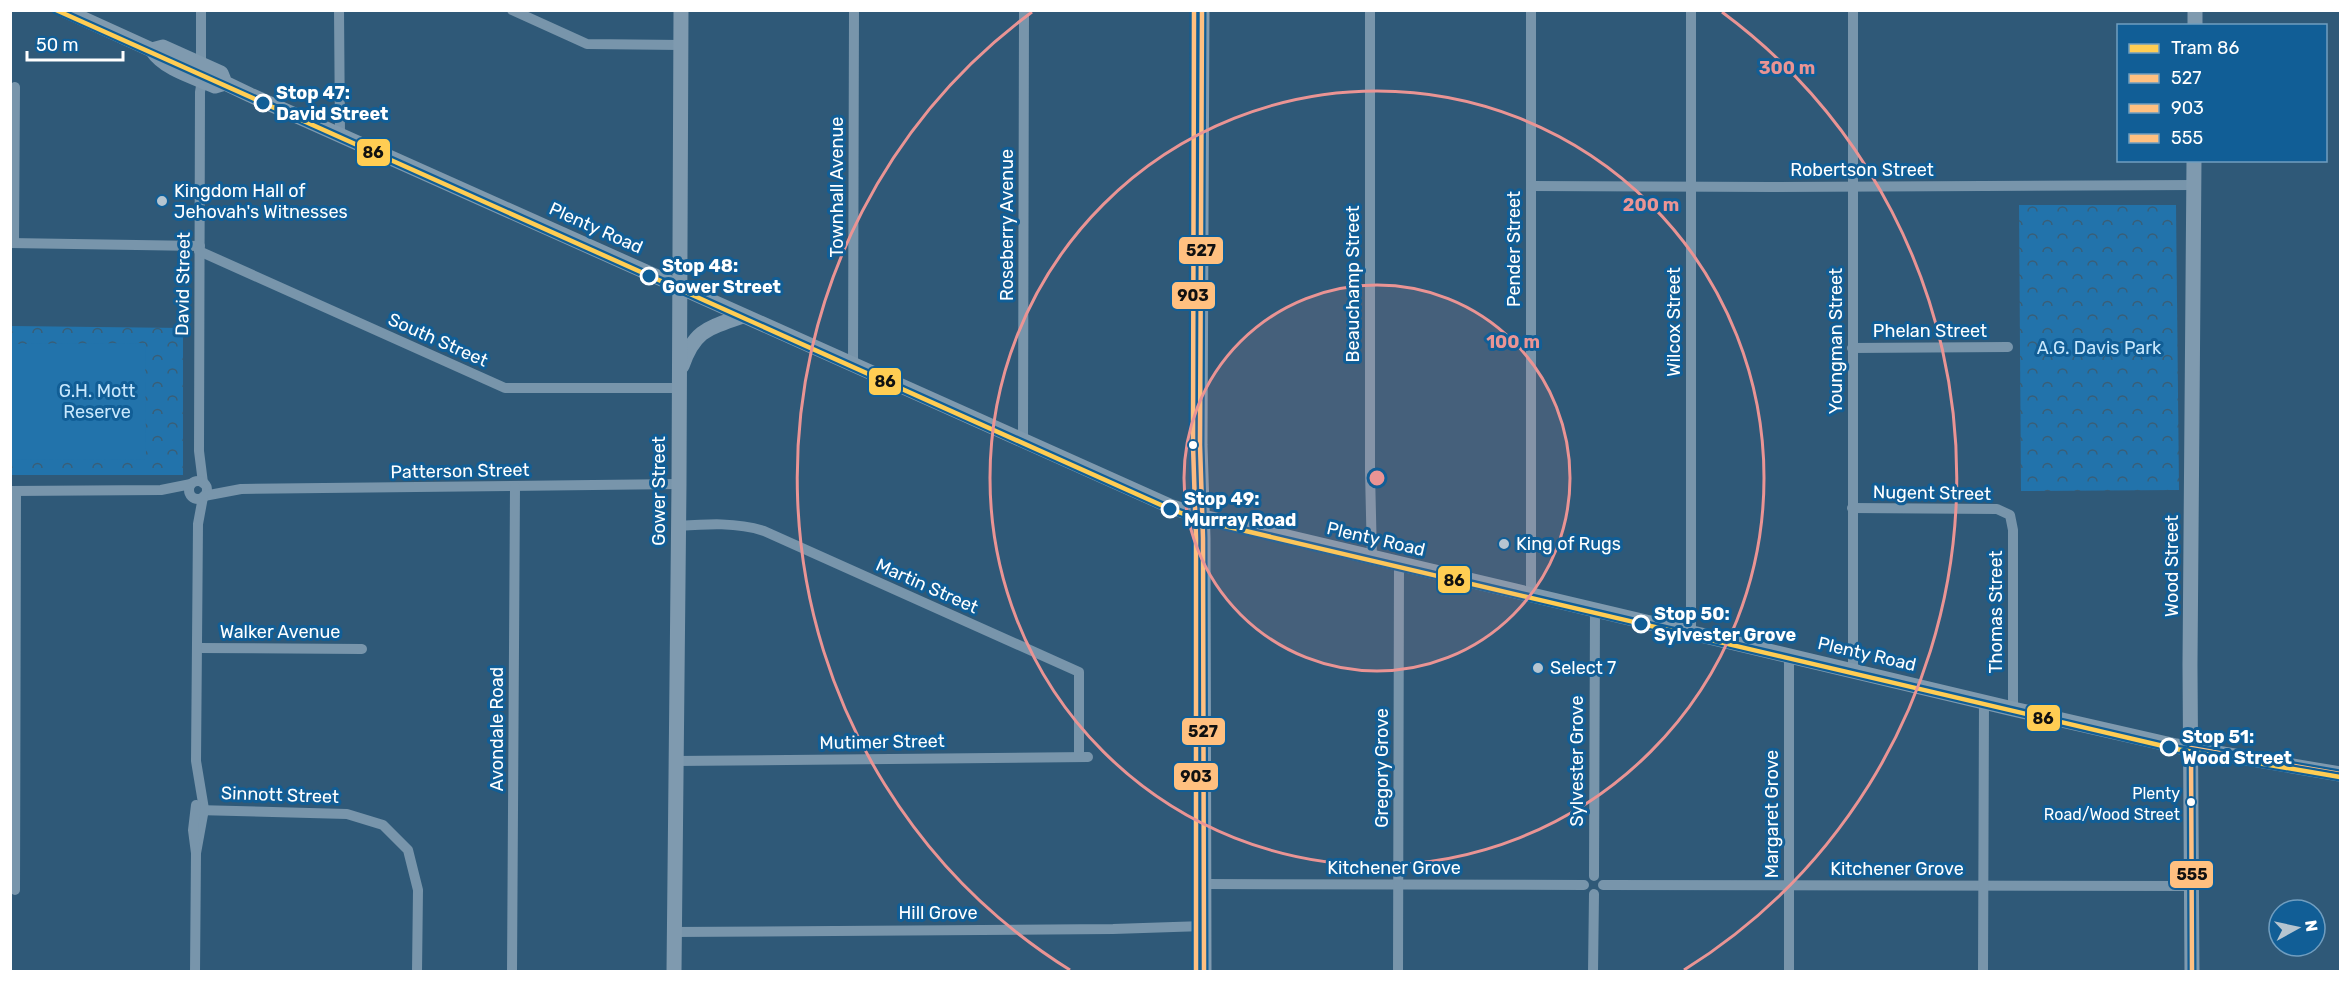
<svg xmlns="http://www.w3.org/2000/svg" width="2351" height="982" font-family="Rubik,sans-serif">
  <defs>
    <pattern id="forest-crowns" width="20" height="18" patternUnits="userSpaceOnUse" patternTransform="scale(1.5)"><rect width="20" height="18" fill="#2273ab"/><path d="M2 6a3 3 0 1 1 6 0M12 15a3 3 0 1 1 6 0" fill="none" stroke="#395e77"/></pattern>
  </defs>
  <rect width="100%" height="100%" fill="#2f5978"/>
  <g fill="url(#forest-crowns)">
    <polygon points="2019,205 2176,205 2179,490 2021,491"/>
    <polygon points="11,326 183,328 183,475 11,475"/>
  </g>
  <polygon fill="#2273ab" points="145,343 146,459 11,460 11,344"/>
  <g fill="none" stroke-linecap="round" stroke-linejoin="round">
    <g stroke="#7895ab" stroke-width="10">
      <polyline points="201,10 201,64"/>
      <polyline points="339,10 340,135"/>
      <polyline points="512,10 587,44 681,45"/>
      <polyline points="1370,10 1370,472 1372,558"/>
      <polyline points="1531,10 1531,595"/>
      <polyline points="202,80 200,92 199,451 203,483"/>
      <polyline points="1531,186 1771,187 2194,185"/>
      <polyline points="10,243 200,246"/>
      <polyline points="14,243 15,87"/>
      <polyline points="199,251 505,388 679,388"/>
      <polyline points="1852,348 2008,347"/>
      <polyline points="853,364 854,10"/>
      <polyline points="1023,440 1024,10"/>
      <circle cx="198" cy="490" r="9"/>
      <polyline points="11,491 161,490 191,484"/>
      <polyline points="204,496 241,489 679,484"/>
      <polyline points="1852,508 1997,509 2010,515 2013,530 2013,709"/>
      <path d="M678,526C707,524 737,522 764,531L1079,672V756"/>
      <polyline points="1691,633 1691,10"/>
      <polyline points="197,648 362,649"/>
      <polyline points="1853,671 1853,10"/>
      <polyline points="675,761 1088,757"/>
      <polyline points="196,810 347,814 383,825 408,850 418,890 417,972"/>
      <polyline points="196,853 204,809 196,761 198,524 203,497"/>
      <polyline points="1594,876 1595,610"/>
      <polyline points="1204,884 1584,885"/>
      <polyline points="1603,885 2192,886"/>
      <polyline points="15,890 16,491"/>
      <polyline points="673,932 1113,929 1204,926"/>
      <polyline points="195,972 196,853 193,830 196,805"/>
      <polyline points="512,972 515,487"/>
      <polyline points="1398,972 1399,564"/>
      <polyline points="1593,972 1594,894"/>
      <polyline points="1789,972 1789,656"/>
      <polyline points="1983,972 1984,702"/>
    </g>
    <g stroke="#7f9aaf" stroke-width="15">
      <path d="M64,10L152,50C164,69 194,77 215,86L225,83"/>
      <polyline points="1202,10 1200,445 1203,538 1204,972"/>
      <polyline points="2195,26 2195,10"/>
      <polyline points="152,50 163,47 221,73 225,83 250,95 1172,507 1203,517 2013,709 2176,746 2340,774"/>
      <path d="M682,366C695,329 709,328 743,316"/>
      <polyline points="674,972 679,484 681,10"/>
      <polyline points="2192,972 2190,665 2194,160"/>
    </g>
    <g stroke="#115e96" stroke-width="9">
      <polyline id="bus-1" points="1202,10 1200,445 1203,538 1204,972"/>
    </g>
    <g stroke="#115e96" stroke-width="9">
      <polyline id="bus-2" points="1194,10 1193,445 1196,538 1196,972"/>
    </g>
    <g stroke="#115e96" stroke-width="9">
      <polyline id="bus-3" points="2192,972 2191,748 2340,774"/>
    </g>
    <use href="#bus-1" stroke="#ffc080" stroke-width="4.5"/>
    <use href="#bus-2" stroke="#ffc080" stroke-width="4.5"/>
    <use href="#bus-3" stroke="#ffc080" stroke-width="4.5"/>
    <g stroke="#115e96" stroke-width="9">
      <polyline id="tram-1" points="56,10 1170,509 1203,521 2176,749 2340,777"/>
    </g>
    <use href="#tram-1" stroke="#ffcd53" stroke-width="4.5"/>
  </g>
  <circle cx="1377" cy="478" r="193" fill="#ea9494" fill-opacity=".12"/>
  <g fill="none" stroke="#ea9494" stroke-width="3">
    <circle cx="1377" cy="478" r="193"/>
    <circle cx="1377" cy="478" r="387"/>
    <path d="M1070 970A580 580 0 0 1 1032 12M1722 12A580 580 0 0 1 1684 970"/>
  </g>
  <g fill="#115e96" stroke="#fff" stroke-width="3">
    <circle cx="263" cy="103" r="8"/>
    <circle cx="649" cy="276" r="8"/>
    <circle cx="1170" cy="509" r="8"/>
    <circle cx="1641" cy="624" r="8"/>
    <circle cx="2169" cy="747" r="8"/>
  </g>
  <g fill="#b6c5d0" stroke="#115e96" stroke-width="2">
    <circle cx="162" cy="201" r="6"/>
    <circle cx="1504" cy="544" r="6"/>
    <circle cx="1538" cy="668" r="6"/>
  </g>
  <g fill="#fff" stroke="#115e96" stroke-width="2">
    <circle cx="1193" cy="445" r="5"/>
    <circle cx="2191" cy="802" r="5"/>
  </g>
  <g text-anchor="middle" stroke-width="6" stroke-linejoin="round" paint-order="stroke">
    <g font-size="16" fill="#fff" stroke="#115e96" text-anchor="end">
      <text x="2180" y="799">Plenty<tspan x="2180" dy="21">Road/Wood Street</tspan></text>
    </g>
    <g font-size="18" font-weight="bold" fill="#fff" stroke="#115e96" text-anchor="start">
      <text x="276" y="99">Stop 47:<tspan x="276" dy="21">David Street</tspan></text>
      <text x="662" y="272">Stop 48:<tspan x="662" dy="21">Gower Street</tspan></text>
      <text x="1184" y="505">Stop 49:<tspan x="1184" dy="21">Murray Road</tspan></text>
      <text x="1654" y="620">Stop 50:<tspan x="1654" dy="21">Sylvester Grove</tspan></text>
      <text x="2182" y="743">Stop 51:<tspan x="2182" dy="21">Wood Street</tspan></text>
    </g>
    <g font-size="18" fill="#fff" stroke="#115e96">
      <text x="1862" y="176">Robertson Street</text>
      <text transform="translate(837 187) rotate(-90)" y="6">Townhall Avenue</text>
      <text transform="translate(1007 225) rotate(-90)" y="6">Roseberry Avenue</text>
      <text transform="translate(596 228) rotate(24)" y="6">Plenty Road</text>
      <text transform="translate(1514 249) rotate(-90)" y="6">Pender Street</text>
      <text transform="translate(183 284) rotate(-89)" y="6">David Street</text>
      <text transform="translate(1353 284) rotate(-90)" y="6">Beauchamp Street</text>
      <text transform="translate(1674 322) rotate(-90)" y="6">Wilcox Street</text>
      <text x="1930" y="337">Phelan Street</text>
      <text transform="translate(438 340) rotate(24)" y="6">South Street</text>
      <text transform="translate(1836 341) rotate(-90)" y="6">Youngman Street</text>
      <text transform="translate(460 471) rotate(-1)" y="6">Patterson Street</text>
      <text transform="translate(659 491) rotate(-90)" y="6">Gower Street</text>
      <text transform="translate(1932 493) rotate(1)" y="6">Nugent Street</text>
      <text transform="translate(1376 539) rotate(13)" y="6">Plenty Road</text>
      <text transform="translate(2172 566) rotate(-90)" y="6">Wood Street</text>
      <text transform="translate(927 586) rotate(24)" y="6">Martin Street</text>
      <text transform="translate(1996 612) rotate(-90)" y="6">Thomas Street</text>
      <text x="280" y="638">Walker Avenue</text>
      <text transform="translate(1867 654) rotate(13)" y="6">Plenty Road</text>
      <text transform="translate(497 729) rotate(-90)" y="6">Avondale Road</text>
      <text transform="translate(882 742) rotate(-1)" y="6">Mutimer Street</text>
      <text transform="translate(1577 761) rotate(-90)" y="6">Sylvester Grove</text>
      <text transform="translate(1382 768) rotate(-90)" y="6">Gregory Grove</text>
      <text transform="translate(280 795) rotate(2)" y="6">Sinnott Street</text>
      <text transform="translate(1772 814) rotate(-90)" y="6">Margaret Grove</text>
      <text x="1394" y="874">Kitchener Grove</text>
      <text x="1897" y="875">Kitchener Grove</text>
      <text x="938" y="919">Hill Grove</text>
    </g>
    <g font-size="18" fill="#fff" stroke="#115e96" text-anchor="start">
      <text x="174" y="197">Kingdom Hall of<tspan x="174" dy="21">Jehovah's Witnesses</tspan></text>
      <text x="1516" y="550">King of Rugs</text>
      <text x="1550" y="674">Select 7</text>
    </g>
    <g font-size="18" fill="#c8e8fd" stroke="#115e96">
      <text x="2099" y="354">A.G. Davis Park</text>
      <text x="97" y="397">G.H. Mott<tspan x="97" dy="21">Reserve</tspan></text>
    </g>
  </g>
  <circle cx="1377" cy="478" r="9" fill="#ea9494" stroke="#115e96" stroke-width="3"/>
  <g font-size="18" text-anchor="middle" font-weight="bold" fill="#ea9494" stroke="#115e96" stroke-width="6" stroke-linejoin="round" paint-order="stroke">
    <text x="1787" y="74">300 m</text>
    <text x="1651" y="211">200 m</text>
    <text x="1513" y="348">100 m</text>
  </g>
  <g stroke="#115e96" stroke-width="2">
    <rect x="356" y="138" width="35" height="29" rx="6" fill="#ffcd53"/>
    <rect x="1178" y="236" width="46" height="29" rx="6" fill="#ffc080"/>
    <rect x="1171" y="281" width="45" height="29" rx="6" fill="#ffc080"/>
    <rect x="868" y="367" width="34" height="29" rx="6" fill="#ffcd53"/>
    <rect x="1437" y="565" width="34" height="29" rx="6" fill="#ffcd53"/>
    <rect x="2026" y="704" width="35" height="28" rx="6" fill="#ffcd53"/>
    <rect x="1181" y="717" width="45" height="29" rx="6" fill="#ffc080"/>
    <rect x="1173" y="762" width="46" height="29" rx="6" fill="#ffc080"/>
    <rect x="2169" y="860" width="45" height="29" rx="6" fill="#ffc080"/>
  </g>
  <g font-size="16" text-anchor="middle" font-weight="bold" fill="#111">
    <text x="373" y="158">86</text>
    <text x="1201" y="256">527</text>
    <text x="1193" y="301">903</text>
    <text x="885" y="387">86</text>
    <text x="1454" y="586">86</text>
    <text x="2043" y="724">86</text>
    <text x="1203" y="737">527</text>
    <text x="1196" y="782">903</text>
    <text x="2192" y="880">555</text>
  </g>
  <rect width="2351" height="982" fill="none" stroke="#ffffff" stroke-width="24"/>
  <rect x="2117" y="24" width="210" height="138" fill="#115e96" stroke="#709ec0" stroke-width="1.5"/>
  <rect x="2129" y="44" width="30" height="9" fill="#ffcd53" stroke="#709ec0" stroke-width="1.5"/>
  <text x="2171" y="54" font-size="18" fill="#ffffff">Tram 86</text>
  <rect x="2129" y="74" width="30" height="9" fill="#ffc080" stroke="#709ec0" stroke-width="1.5"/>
  <text x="2171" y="84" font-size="18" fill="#ffffff">527</text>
  <rect x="2129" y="104" width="30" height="9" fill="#ffc080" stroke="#709ec0" stroke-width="1.5"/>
  <text x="2171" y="114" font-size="18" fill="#ffffff">903</text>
  <rect x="2129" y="134" width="30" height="9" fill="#ffc080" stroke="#709ec0" stroke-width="1.5"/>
  <text x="2171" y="144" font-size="18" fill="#ffffff">555</text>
  <g transform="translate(2297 928) rotate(82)"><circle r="28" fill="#115e96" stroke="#709ec0" stroke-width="1.5"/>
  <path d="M0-4.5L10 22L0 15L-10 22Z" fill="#b6c5d0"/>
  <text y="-9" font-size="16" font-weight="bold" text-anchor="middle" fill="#ffffff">N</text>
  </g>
  <path d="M27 51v9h96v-9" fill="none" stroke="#ffffff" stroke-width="3"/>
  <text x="36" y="51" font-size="18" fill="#ffffff" stroke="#115e96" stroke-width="4.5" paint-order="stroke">50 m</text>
</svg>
